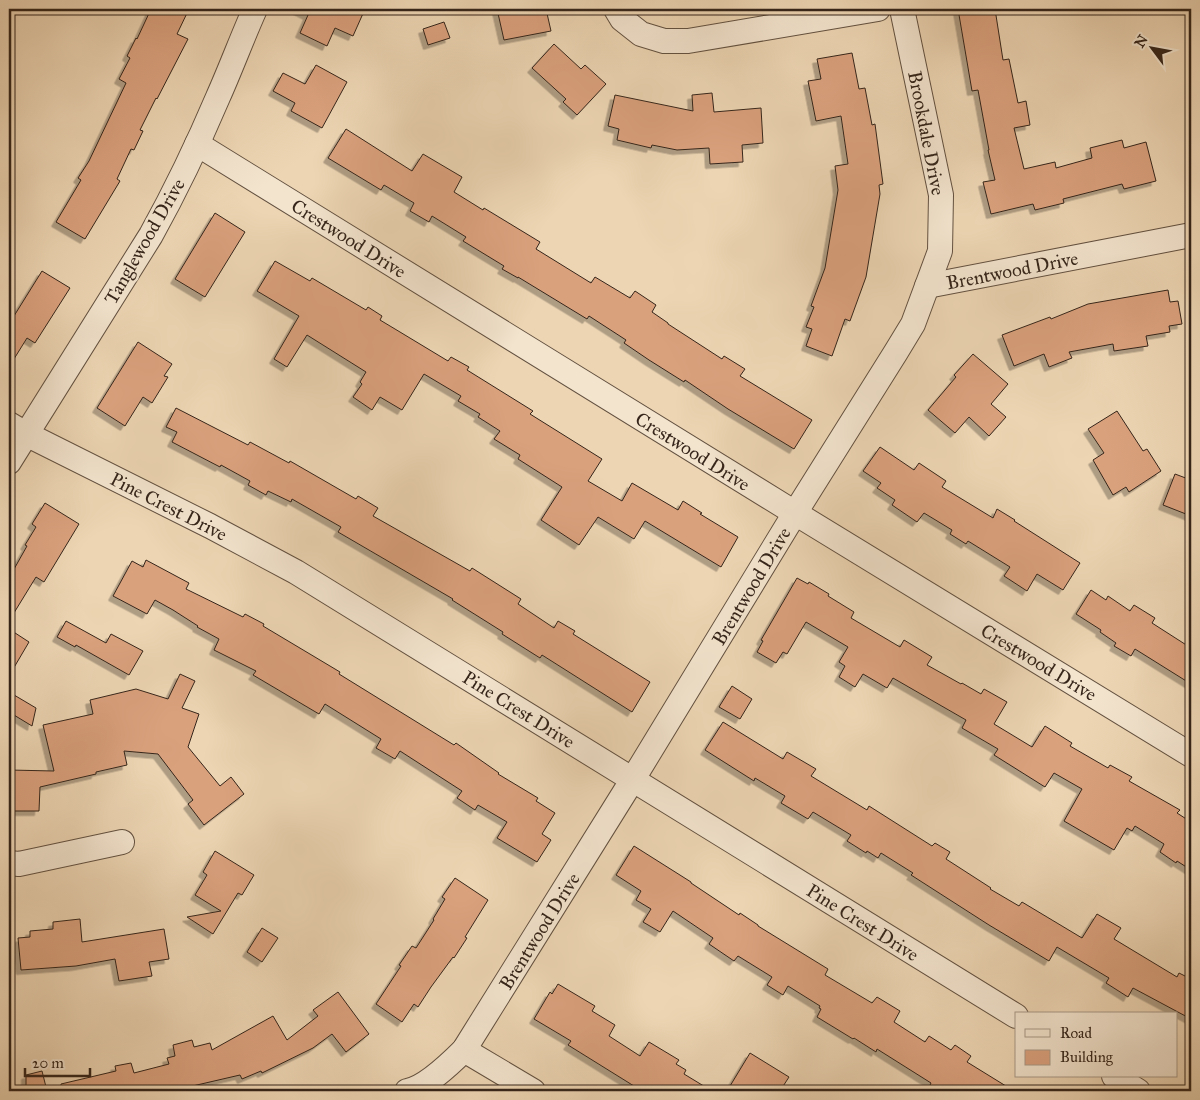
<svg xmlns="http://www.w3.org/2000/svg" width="1200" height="1100" font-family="'IM FELL Great Primer',serif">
  <defs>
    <filter id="shadow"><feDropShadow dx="-4.5" dy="4.5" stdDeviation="0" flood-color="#0004"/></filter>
  </defs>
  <rect width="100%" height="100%" fill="#edd5b3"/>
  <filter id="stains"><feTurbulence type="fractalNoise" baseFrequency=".004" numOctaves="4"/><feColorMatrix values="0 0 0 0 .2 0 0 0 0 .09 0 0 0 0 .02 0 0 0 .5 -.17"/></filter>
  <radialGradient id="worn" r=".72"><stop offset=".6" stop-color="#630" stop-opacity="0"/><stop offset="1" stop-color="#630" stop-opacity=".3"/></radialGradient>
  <g fill="#daa17d" stroke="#35251a" filter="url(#shadow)">
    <polygon points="151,9 189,9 177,34 188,39 157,99 156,98 140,130 143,131 134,150 131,149 117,179 120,181 85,239 56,222 81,180 78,178 89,161 126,83 119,79 130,58 127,56 136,38 137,39"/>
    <polygon points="296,9 365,9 353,36 335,28 327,46 300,33 308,15"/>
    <polygon points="497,9 546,9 551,31 504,40"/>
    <polygon points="958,9 995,9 1003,60 1009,59 1018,103 1026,101 1030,125 1014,128 1024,169 1055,162 1056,168 1092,158 1090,148 1122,140 1124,148 1146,142 1156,181 1124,189 1122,184 1063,199 1064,203 1035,210 1033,204 991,214 983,182 995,180 988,150 989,150 978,90 972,91"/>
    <polygon points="444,22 450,38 428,45 423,29"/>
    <polygon points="554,44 581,69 585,65 606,84 577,115 563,102 566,99 532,68"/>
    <polygon points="852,53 859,89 865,88 872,125 875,124 883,184 879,185 880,194 866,277 850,321 845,319 832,356 806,346 812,329 806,327 814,307 811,306 825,268 838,190 835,166 848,164 841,116 816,121 808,81 821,79 817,59"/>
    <polygon points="316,65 347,82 322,128 291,111 295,103 273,91 283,73 305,84"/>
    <polygon points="712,93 714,112 761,108 763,143 742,145 743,162 710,164 709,148 677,150 652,145 651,148 617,140 619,129 608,126 615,95 693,111 692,95"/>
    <polygon points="346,129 412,171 423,154 462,177 454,192 483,210 484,208 540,242 536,249 591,283 595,277 630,298 635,291 656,305 652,312 668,323 668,324 722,359 724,356 745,369 740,376 812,420 794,449 728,409 685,380 684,382 649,360 624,343 626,340 589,316 587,319 518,277 518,278 502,269 504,266 463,241 466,237 432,216 429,222 410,211 414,203 384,185 381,190 328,158"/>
    <polygon points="215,213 245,232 205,297 175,279"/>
    <polygon points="275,261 310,281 312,278 366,310 368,307 382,316 380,320 395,329 448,361 451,357 469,367 467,370 533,411 530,414 602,459 588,481 622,501 632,483 678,510 683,501 702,513 700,514 738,537 721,567 645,521 634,539 598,517 579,545 541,520 562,487 518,459 520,455 494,439 500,431 478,417 480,414 458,401 461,396 424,374 402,410 380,397 372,410 353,397 362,384 360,382 366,372 307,335 287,367 274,359 299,316 257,291"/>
    <polygon points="42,271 70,288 35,343 27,338 9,367 9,324"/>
    <polygon points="1168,290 1170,302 1178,301 1182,324 1169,326 1170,332 1146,336 1148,346 1114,351 1113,344 1069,352 1072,358 1049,367 1044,354 1014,366 1002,335 1050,317 1051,319 1088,304"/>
    <polygon points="138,342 172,364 164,376 168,377 152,403 143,397 125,426 97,408"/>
    <polygon points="973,354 1008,384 991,404 1006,417 989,436 969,417 955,433 928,410 956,377 954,375"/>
    <polygon points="176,408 248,445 250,442 289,463 290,461 356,499 358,496 378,508 373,516 470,571 472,568 521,599 518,604 554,628 558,621 575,631 573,634 650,682 632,712 542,655 540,658 502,634 503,632 452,600 453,599 338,532 341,527 292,499 291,502 268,491 266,495 248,485 250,481 221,465 220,467 172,442 177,432 166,427"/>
    <polygon points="1117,411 1143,451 1147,449 1161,471 1129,492 1126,487 1113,495 1093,460 1104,453 1088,429"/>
    <polygon points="880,447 914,470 919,463 946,481 942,487 993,518 997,509 1015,520 1014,521 1080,563 1063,590 1037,574 1027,591 1004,576 1010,567 968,541 966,544 950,534 952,530 924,513 917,522 892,505 895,500 877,488 881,483 863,471"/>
    <polygon points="1175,474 1191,480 1191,516 1163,505"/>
    <polygon points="45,503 79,524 44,582 36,577 9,621 9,578 27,546 25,545 36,527 32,524"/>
    <polygon points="146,560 189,583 186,589 243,617 245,614 264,624 263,626 340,672 339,674 454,745 456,743 499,773 498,774 538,798 536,801 555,813 542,834 551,840 537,862 497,838 507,822 478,805 475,810 457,798 462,791 400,751 395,759 376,748 381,739 325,704 319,714 253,675 256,671 214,650 219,639 197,627 198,626 173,610 155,600 147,614 113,596 132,561 143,567"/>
    <polygon points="797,578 808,584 809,582 829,594 828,596 854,612 851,618 900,647 904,640 932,657 927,665 961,684 962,683 981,694 984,689 1007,702 994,724 1032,747 1045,726 1072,743 1070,746 1108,768 1110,765 1132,777 1129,781 1180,810 1177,813 1191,822 1191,870 1177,861 1176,863 1160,852 1164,844 1135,826 1132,831 1127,828 1114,850 1064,821 1082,789 1054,773 1045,787 994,755 998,749 962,728 966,720 893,678 887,688 863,674 855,687 839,677 845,666 839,662 848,647 806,622 787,654 783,652 776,663 757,652 763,641 761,640"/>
    <polygon points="1091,590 1106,600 1108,596 1130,611 1134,605 1155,618 1152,623 1191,648 1191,684 1135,649 1131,656 1114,646 1116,643 1100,632 1101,630 1076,614"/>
    <polygon points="66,621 106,643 111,634 143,651 129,675 76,645 75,647 57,637"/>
    <polygon points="9,629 29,642 9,676"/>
    <polygon points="180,674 195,681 182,708 199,714 188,747 220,786 231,777 244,794 204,825 188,804 193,800 158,754 124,751 127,765 96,772 96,774 40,787 39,811 9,811 9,770 54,771 43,725 93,714 90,700 136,689 168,699"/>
    <polygon points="732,686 752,699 740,719 719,707"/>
    <polygon points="9,692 36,708 32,726 9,712"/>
    <polygon points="723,722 783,759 787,752 816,769 811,776 867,810 869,806 932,846 935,843 950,852 946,859 991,888 990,889 1019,906 1022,902 1082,938 1097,914 1121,928 1114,939 1177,977 1179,973 1191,979 1191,1019 1133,988 1128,997 1106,983 1109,978 1057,947 1049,961 989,925 911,875 913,873 881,853 878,858 867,851 866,853 847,841 851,835 813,812 808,819 781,803 785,796 755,778 754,781 705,750"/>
    <polygon points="634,846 691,882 691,883 739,915 740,913 758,925 758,926 828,969 825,975 872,1003 877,997 900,1011 894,1022 925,1042 929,1036 951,1050 955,1045 971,1056 967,1062 1014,1091 939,1091 930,1085 931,1083 877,1049 876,1052 854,1038 853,1039 817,1017 821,1009 819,1008 820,1006 788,986 783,995 767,985 772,977 738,956 734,961 709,944 713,938 673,911 660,932 643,922 651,909 636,900 641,891 616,875"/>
    <polygon points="215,851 254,875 242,895 238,893 213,934 187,917 221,911 195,895 207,875 203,872"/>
    <polygon points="455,878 488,900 465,937 467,938 454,958 453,957 431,987 418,1007 414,1004 402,1022 376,1004 401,966 399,965 412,946 416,948 434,920 433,919 445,899 442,897"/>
    <polygon points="80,919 82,942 164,929 169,959 149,962 152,976 119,981 115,959 76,966 21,970 18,938 30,937 30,931 53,929 53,922"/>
    <polygon points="262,928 278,938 262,962 247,952"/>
    <polygon points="558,984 595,1006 592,1011 615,1025 609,1036 640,1056 649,1042 679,1060 676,1064 686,1070 684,1074 712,1091 642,1091 568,1045 571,1041 534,1019 550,992 552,994"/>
    <polygon points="338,992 369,1034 346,1052 332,1034 313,1048 262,1073 261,1071 242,1079 240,1075 171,1091 61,1091 61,1084 116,1071 115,1066 131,1063 134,1073 169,1064 167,1058 175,1056 173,1045 192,1040 194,1047 210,1043 212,1050 273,1016 287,1040 318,1016 313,1010"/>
    <polygon points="750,1053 789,1077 780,1091 727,1091"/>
    <polygon points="42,1071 47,1091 26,1091 26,1075"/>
  </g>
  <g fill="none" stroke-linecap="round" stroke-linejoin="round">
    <g stroke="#635140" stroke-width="26">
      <g id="street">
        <polyline points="616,9 622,19 641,34 664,41 688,41 878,9"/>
        <polyline points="197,144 795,513 1191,755"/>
        <polyline points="927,286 1191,235"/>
        <polyline points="9,424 26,434 210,526 296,572 1016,1016"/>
        <path d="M9,462L151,235C176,190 198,144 218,97C231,68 242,38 255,9"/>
        <polyline points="9,863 19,864 122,842"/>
        <polyline points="464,1050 533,1091"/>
        <polyline points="1114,1076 1138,1091"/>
        <path d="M407,1091C425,1088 451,1063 464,1050L633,779L795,513L896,352L913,324L940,251L941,195L902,9"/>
      </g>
    </g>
    <use href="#street" stroke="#f3e4ce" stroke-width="24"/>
  </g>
  <g text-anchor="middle" stroke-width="5" stroke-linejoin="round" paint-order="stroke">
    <g font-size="19" fill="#35251a" stroke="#f3e4ce">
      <text transform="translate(927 133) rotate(79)" y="7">Brookdale Drive</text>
      <text transform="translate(349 238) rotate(32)" y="7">Crestwood Drive</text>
      <text transform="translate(144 241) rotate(-60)" y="7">Tanglewood Drive</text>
      <text transform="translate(1012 270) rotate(-11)" y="7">Brentwood Drive</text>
      <text transform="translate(693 451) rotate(32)" y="7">Crestwood Drive</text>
      <text transform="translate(169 506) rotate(27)" y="7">Pine Crest Drive</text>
      <text transform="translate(751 586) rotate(-59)" y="7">Brentwood Drive</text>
      <text transform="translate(1039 662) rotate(31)" y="7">Crestwood Drive</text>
      <text transform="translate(519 709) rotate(32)" y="7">Pine Crest Drive</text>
      <text transform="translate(863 922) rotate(32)" y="7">Pine Crest Drive</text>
      <text transform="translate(539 931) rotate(-58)" y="7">Brentwood Drive</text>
    </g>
  </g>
  <rect width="1200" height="1100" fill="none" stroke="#edd5b3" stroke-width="30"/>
  <rect x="10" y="10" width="1180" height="1080" fill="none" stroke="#35251a" stroke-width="2.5"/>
  <rect x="15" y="15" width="1170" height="1070" fill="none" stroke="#35251a"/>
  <rect x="1015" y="1012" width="162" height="65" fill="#f3e4ce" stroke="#a79886"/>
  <rect x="1025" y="1029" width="25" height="8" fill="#f3e4ce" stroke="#a79886"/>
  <text x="1060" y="1038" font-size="15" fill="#35251a">Road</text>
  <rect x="1025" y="1050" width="25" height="15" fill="#daa17d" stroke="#a79886"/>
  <text x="1060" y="1062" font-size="15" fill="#35251a">Building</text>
  <g transform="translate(1152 48) rotate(302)" stroke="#f3e4ce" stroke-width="4" paint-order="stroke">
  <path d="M0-4L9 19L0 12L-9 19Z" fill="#35251a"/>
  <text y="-8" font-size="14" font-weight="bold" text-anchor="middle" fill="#35251a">N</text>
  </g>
  <path d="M25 1068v8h65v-8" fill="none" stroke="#35251a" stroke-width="2.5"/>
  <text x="32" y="1068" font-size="15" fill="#35251a" stroke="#f3e4ce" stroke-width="4" paint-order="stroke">20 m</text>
  <rect width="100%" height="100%" filter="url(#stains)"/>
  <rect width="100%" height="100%" fill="url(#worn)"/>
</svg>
